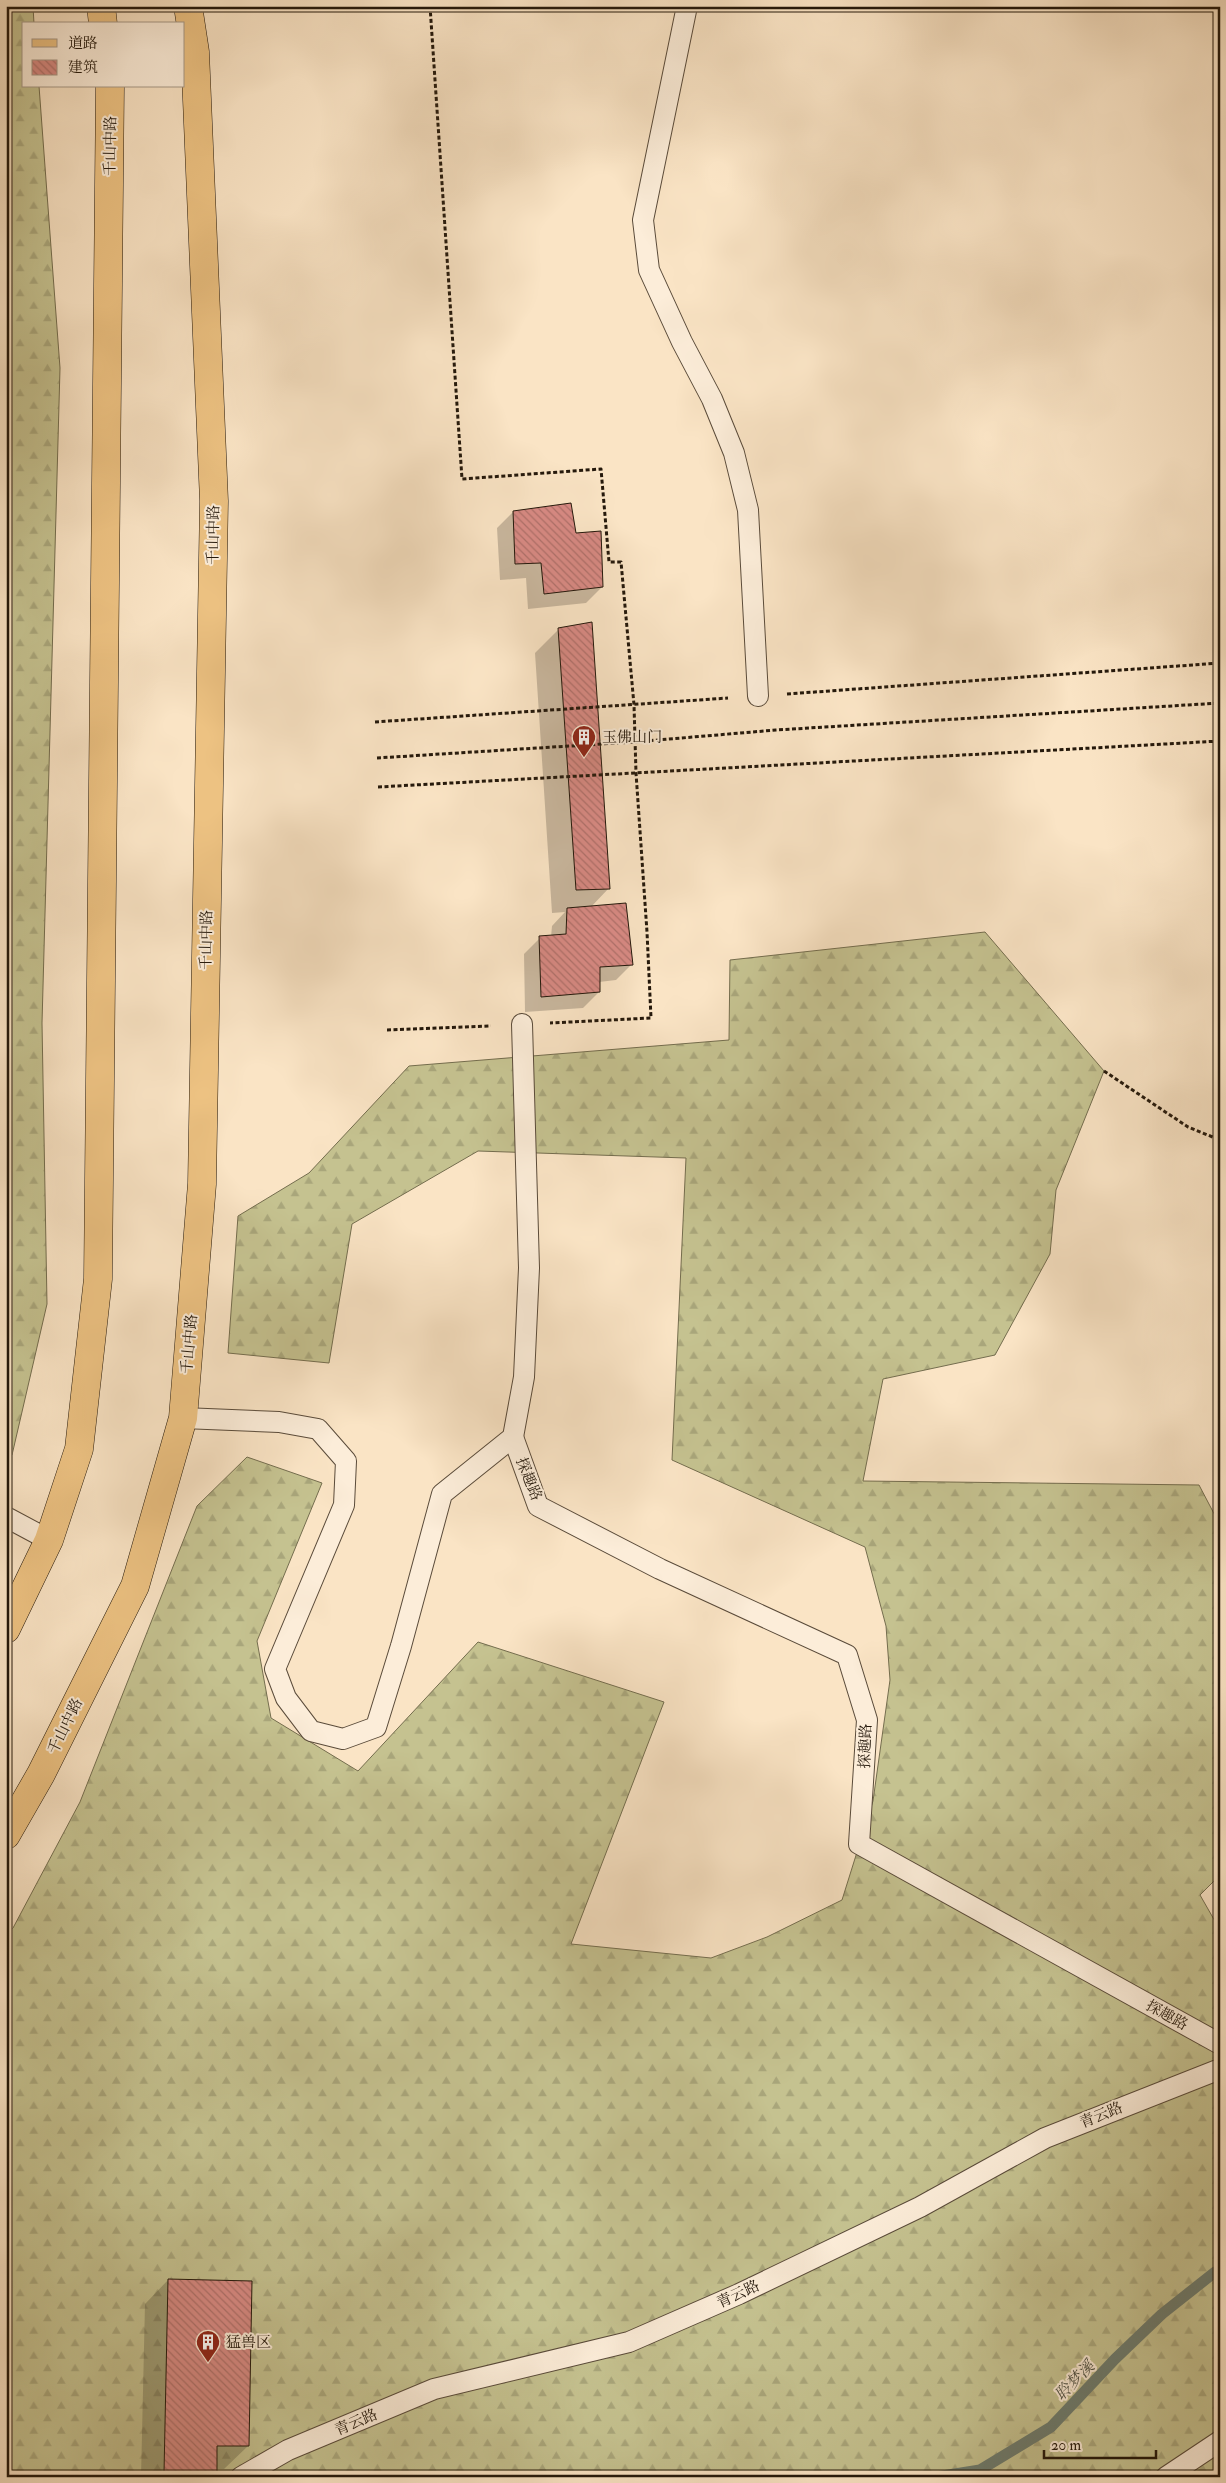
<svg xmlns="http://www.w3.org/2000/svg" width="1226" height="2483" font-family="'IM FELL Double Pica','Noto Serif SC',serif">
  <defs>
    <pattern id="forest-firs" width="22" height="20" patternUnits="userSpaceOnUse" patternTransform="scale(1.25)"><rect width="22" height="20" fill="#c5c290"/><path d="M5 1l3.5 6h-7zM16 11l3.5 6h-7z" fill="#a9a67b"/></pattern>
    <pattern id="building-back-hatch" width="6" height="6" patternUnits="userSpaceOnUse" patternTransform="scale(1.25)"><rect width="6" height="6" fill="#d88a84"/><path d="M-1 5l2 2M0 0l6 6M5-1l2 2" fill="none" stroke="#af706a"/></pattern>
  </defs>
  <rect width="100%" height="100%" fill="#fae4c5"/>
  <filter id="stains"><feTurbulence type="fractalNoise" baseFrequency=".004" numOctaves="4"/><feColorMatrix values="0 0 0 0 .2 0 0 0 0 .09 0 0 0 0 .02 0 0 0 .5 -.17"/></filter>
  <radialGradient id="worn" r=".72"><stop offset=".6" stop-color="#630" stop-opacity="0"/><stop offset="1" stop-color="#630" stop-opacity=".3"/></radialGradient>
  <g fill="url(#forest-firs)" stroke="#746d4e">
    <polygon points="6,6 33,6 34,24 24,24 24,86 39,86 60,368 42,1023 47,1304 12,1455 6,1452"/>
    <polygon points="985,932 1104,1071 1056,1190 1050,1254 995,1355 883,1379 863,1481 1199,1485 1220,1525 1220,1875 1200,1895 1220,1930 1220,2477 6,2477 6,1935 13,1928 80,1802 197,1506 247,1457 322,1483 257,1641 271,1718 358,1771 478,1642 664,1702 571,1944 711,1958 767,1937 842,1900 873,1801 890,1680 886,1626 865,1547 672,1460 686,1158 478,1151 352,1224 329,1363 228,1353 238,1216 309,1173 409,1066 729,1040 730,960"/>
  </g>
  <g fill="#0003">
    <polygon points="513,512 575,534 602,587 586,603 528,609 526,578 500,580 497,528"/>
    <polygon points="559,629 609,888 590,908 632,964 616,980 599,982 599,992 583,1008 525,1012 524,954 540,938 551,937 552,926 565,912 552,913 535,653"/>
    <polygon points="168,2280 248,2446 224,2469 216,2469 212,2477 141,2477 145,2304"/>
  </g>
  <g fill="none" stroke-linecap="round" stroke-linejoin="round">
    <polyline stroke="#6d7c6f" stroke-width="11" points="936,2477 980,2470 1051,2427 1115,2359 1162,2314 1215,2272"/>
  </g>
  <g fill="url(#building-back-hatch)" stroke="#24180b">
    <polygon points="571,503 576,533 601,531 603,587 544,594 541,563 515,564 513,511"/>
    <polygon points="592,622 610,889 576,890 558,628"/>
    <polygon points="626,903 633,965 600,967 600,992 541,997 539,936 566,934 567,908"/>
    <polygon points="168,2279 252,2281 249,2446 217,2446 217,2474 164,2473"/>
  </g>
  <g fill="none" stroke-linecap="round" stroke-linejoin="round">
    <g stroke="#5a4b3a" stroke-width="22">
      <g id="service">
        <polyline points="687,6 643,220 649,270 682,342 712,399 734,453 748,510 758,696"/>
        <polyline points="183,1418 279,1422 318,1429 346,1461 344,1505 275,1669 286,1698 311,1731 343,1739 376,1727 401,1646 442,1494 513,1437 524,1377 529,1268 522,1024"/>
        <polyline points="513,1437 538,1506 660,1569 847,1655 867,1720 859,1844 1220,2044"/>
        <polyline points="6,1517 49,1540"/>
        <polyline points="241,2477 288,2450 434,2389 629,2342 739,2294 920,2207 1045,2138 1220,2069"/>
        <polyline points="1166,2477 1220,2441"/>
      </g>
    </g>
    <g stroke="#24180b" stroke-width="29">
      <g id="primary">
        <polyline points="101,6 103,24"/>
        <polyline points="6,1629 49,1540 79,1449 98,1279 110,86"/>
        <polyline points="6,1835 41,1774 135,1586 183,1418 202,1184 214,501 195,52 188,6"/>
      </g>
    </g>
    <g stroke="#24180b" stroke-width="3" stroke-dasharray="4 2.5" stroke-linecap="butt">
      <polyline points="430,6 462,479 601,469 609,562 621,562 634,705 636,773 647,932 651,1018 550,1023"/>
      <polyline points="787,694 1220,663"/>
      <polyline points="375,722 728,698"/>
      <polyline points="377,758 634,742 776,730 1220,703"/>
      <polyline points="378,787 1220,741"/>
      <polyline points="387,1030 491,1026"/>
      <polyline points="1104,1071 1188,1127 1220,1140"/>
    </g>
    <use href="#service" stroke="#fcedd9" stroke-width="20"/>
    <use href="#primary" stroke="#edc282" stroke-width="28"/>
  </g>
  <defs>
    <g id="building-pin" transform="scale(1.25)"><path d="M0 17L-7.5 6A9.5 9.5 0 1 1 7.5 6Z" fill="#8f2418" stroke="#fcedd9"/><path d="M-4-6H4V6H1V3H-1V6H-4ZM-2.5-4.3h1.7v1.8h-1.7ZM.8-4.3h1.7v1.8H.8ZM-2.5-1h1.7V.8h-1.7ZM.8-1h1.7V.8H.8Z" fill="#fff"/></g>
  </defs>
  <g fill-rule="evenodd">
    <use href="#building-pin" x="584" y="737"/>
    <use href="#building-pin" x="208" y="2342"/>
  </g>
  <g text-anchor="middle" stroke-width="4" stroke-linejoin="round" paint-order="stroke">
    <g font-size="15" fill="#24180b" stroke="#fcedd9">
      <text transform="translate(110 146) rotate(-89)" y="5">千山中路</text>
      <text transform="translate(213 535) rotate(-89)" y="5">千山中路</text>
      <text transform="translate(206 940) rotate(-89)" y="5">千山中路</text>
      <text transform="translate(189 1344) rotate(-85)" y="5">千山中路</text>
      <text transform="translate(529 1479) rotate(68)" y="5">探趣路</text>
      <text transform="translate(65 1726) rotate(-64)" y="5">千山中路</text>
      <text transform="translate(865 1746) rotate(-88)" y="5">探趣路</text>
      <text transform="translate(1167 2015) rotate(29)" y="5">探趣路</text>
      <text transform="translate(1101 2115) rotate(-22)" y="5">青云路</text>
      <text transform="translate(738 2294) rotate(-25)" y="5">青云路</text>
      <text transform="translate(356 2422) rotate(-23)" y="5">青云路</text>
    </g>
    <g font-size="15" fill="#24180b" stroke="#fcedd9" text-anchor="start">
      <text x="602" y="742">玉佛山门</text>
      <text x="226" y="2347">猛兽区</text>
    </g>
    <g font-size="16" font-style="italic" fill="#4f5245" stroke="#fcedd9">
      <text transform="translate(1074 2380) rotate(-45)" y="6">聆梦溪</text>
    </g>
  </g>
  <rect width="1226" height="2483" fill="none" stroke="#fae4c5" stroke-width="25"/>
  <rect x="8" y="8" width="1211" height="2468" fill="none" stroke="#24180b" stroke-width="2.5"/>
  <rect x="12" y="12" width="1201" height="2458" fill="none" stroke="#24180b"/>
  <rect x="22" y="22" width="162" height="65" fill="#fcedd9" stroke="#a69887"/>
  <rect x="32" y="39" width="25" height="8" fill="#edc282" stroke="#a69887"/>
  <text x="68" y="48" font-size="15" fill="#24180b">道路</text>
  <rect x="32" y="60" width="25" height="15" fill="url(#building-back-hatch)" stroke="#a69887"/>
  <text x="68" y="72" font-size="15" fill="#24180b">建筑</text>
  <path d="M1044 2450v8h112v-8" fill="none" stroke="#24180b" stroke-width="2.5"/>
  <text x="1051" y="2450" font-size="15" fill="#24180b" stroke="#fcedd9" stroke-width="4" paint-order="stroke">20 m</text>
  <rect width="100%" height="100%" filter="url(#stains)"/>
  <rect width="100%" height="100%" fill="url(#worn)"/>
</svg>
